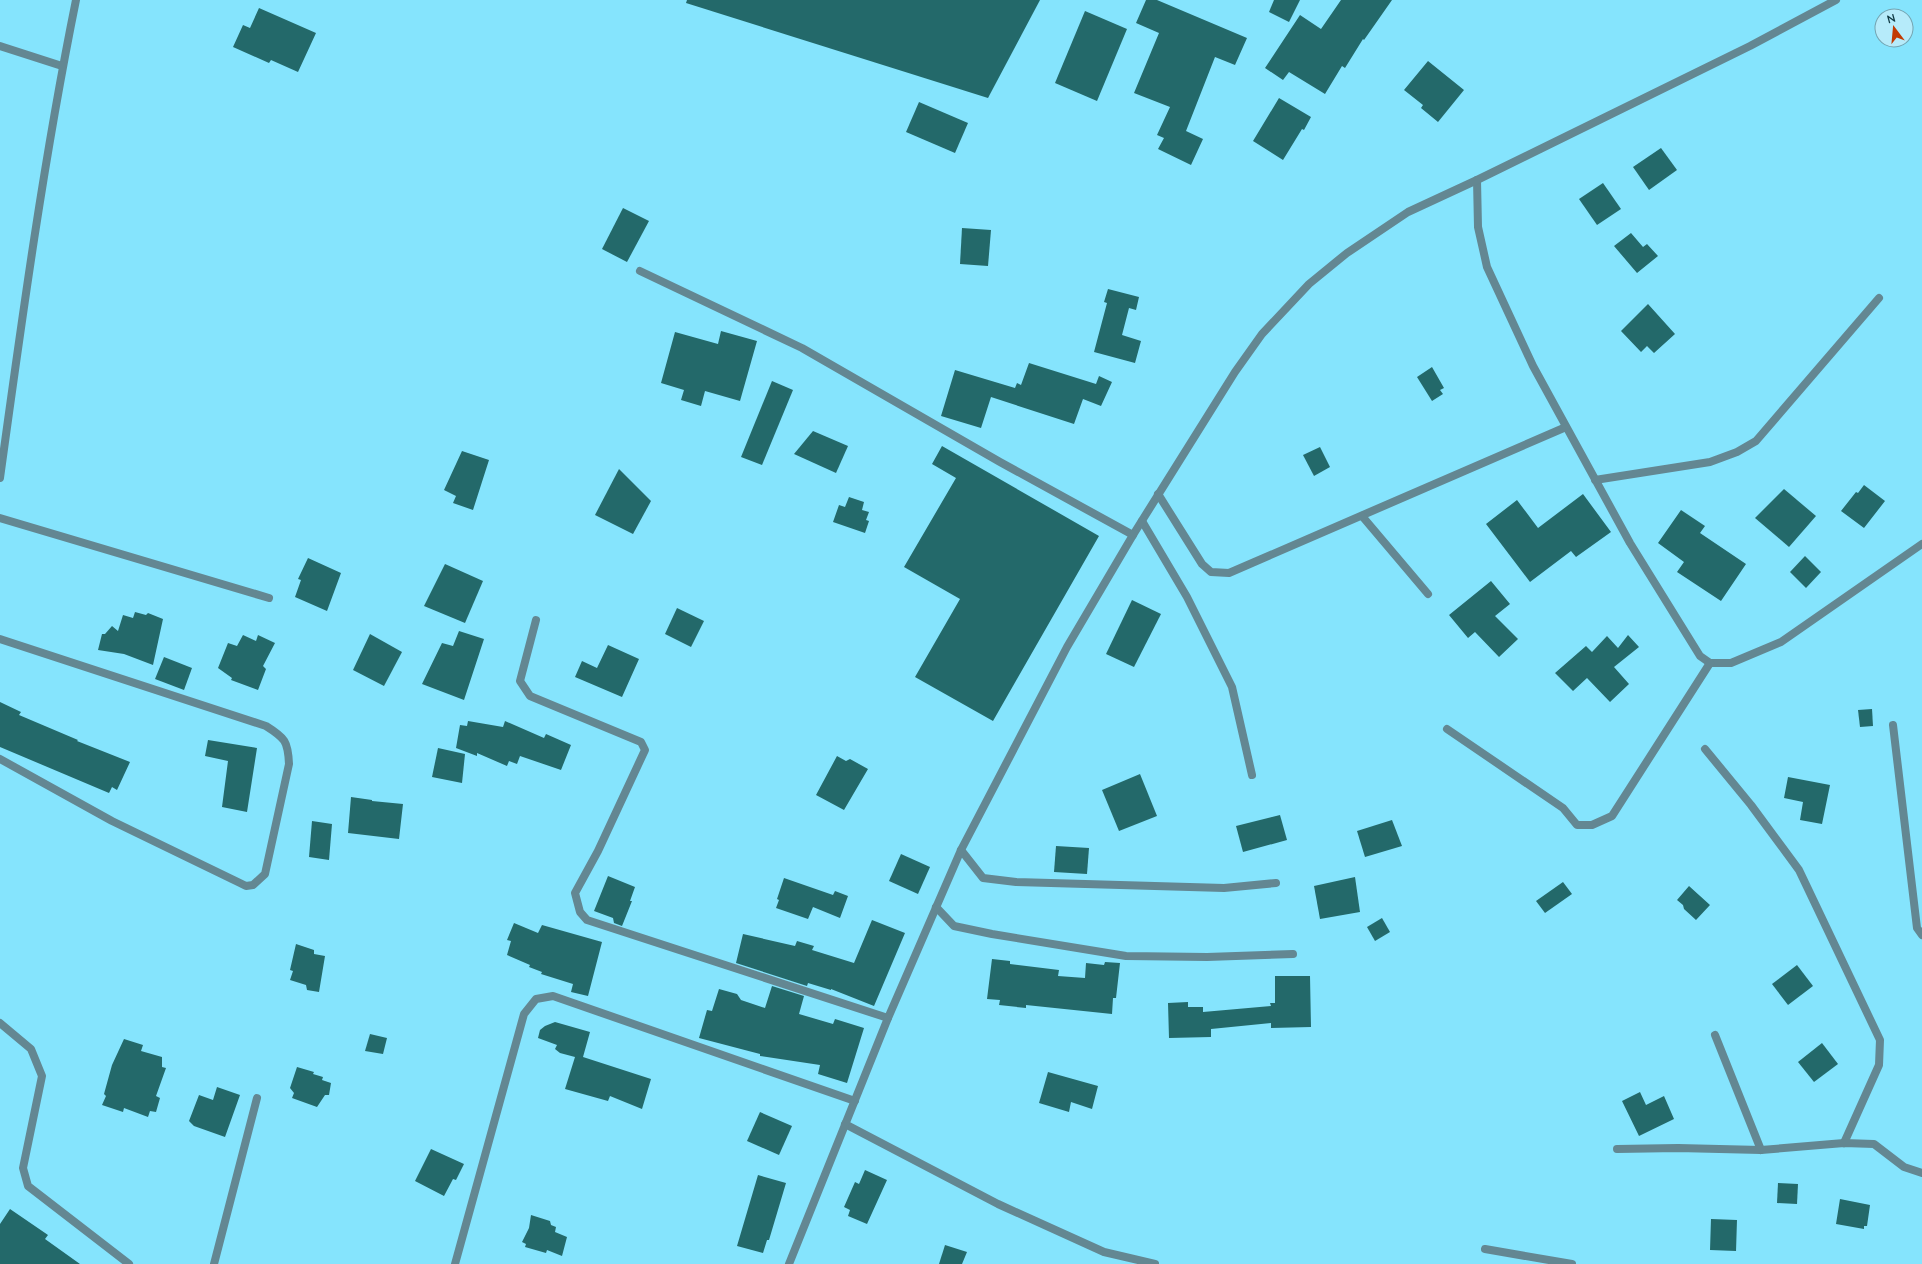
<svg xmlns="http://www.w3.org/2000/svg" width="1922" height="1264" font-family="Mulish,sans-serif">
  <rect width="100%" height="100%" fill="#85e4fd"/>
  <g fill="#23696a">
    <polygon points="687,0 1040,0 988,98 686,3"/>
    <polygon points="1146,0 1157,0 1247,38 1235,65 1215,57 1186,131 1203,139 1191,165 1158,149 1164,138 1157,135 1170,107 1134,93 1159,33 1136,23"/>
    <polygon points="1274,0 1300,0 1289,22 1269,12"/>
    <polygon points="1341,0 1392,0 1364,40 1363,39 1345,68 1342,66 1325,94 1289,72 1283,80 1265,68 1300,15 1321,29"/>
    <polygon points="259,8 316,33 298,72 271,60 269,63 233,47 243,25 250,28"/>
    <polygon points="1085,11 1127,29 1097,101 1055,83"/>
    <polygon points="1428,61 1464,90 1438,122 1421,108 1423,105 1404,90"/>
    <polygon points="1279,98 1311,117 1304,130 1302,129 1283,160 1253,141"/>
    <polygon points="919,102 968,123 955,153 906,132"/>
    <polygon points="1661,148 1677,170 1649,190 1633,167"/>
    <polygon points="1603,183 1621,209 1597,225 1579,199"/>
    <polygon points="623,208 649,221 627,262 602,249"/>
    <polygon points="962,228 991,230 988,266 960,264"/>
    <polygon points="1631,233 1643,247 1647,244 1658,256 1637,273 1614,246"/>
    <polygon points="1108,289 1139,297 1136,310 1129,308 1122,335 1141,341 1135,363 1094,352 1107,303 1104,302"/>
    <polygon points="1648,304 1675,334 1654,353 1647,346 1641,352 1621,331"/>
    <polygon points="721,331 757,341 740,401 705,391 701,406 681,400 684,390 661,383 675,332 718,344"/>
    <polygon points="1029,363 1096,384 1099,376 1112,382 1101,406 1083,399 1074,424 991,397 981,428 941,416 955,370 1015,388 1017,383 1021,385"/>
    <polygon points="1432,367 1444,388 1440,390 1443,394 1432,401 1417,377"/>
    <polygon points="772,381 793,390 762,465 741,457"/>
    <polygon points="813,431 848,446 836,473 794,454"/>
    <polygon points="942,446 1099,536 993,721 915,677 960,599 904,567 956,478 932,464"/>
    <polygon points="1320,447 1330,467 1314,476 1303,455"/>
    <polygon points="462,451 489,460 473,510 453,503 456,496 444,490"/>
    <polygon points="619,469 651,501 633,534 595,515"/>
    <polygon points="1864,485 1885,501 1864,528 1841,511 1856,492 1858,493"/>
    <polygon points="1784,489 1816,516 1789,547 1755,518"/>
    <polygon points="1583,494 1611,532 1576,557 1571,551 1530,582 1486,524 1517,500 1538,528"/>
    <polygon points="849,497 864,502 862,510 869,512 866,520 869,521 865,533 833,522 839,505 845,507"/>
    <polygon points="1681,510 1705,526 1700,533 1746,564 1721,601 1677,572 1684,562 1658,543"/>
    <polygon points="1805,556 1821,572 1806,588 1790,572"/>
    <polygon points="308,558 341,573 327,611 295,597 301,580 298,579"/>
    <polygon points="445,564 483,581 465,623 424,606"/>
    <polygon points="1491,581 1510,604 1495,616 1518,639 1499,657 1475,632 1468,638 1449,615"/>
    <polygon points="1132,600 1161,614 1134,667 1106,654"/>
    <polygon points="677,608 704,621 691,647 665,634"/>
    <polygon points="135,612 146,615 148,613 163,619 153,665 124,654 98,650 102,634 105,634 112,626 118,631 123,615 133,618"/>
    <polygon points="459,631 484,639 464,700 422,684 442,643 453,646"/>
    <polygon points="370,634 402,652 384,686 353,670"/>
    <polygon points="243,635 256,641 258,635 275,643 263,666 266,669 258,690 231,680 232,678 218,668 228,643 237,646"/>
    <polygon points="1628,635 1639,647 1614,667 1629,684 1610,702 1587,678 1573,691 1555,673 1586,646 1592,652 1607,636 1618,648"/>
    <polygon points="608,645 639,659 622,697 575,677 582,661 597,668"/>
    <polygon points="164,657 192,668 184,690 155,679"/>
    <polygon points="0,702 21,712 19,715 78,740 77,741 130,762 117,790 112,787 109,793 0,747"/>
    <polygon points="1872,709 1873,726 1860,727 1858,710"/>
    <polygon points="468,721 503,727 505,721 544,738 546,734 571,745 561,770 520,756 517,764 509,761 507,766 477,753 477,756 456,748 460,725 467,726"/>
    <polygon points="208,740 257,748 247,812 222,807 228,761 205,756"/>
    <polygon points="438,748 465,754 462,783 432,777"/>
    <polygon points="837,756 846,761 850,759 868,769 844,810 816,795"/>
    <polygon points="1140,774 1157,816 1119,831 1102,790"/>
    <polygon points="1788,777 1830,785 1822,824 1800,820 1803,802 1784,798"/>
    <polygon points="351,797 372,800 372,801 403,804 399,839 348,833"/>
    <polygon points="1280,815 1287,840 1243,852 1236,826"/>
    <polygon points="1392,820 1402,846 1365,857 1357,831"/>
    <polygon points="312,821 332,824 329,860 309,857"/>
    <polygon points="1056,846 1089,848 1087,874 1054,872"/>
    <polygon points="901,854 930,867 918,894 889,881"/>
    <polygon points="608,876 635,887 630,901 632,901 622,926 614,923 613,918 594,911"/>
    <polygon points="1355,877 1360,912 1320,919 1314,886"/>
    <polygon points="784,878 833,895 835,891 848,896 840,918 813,907 808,919 776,908 779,900 777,899"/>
    <polygon points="1563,882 1572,894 1545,913 1536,901"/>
    <polygon points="1689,886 1710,905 1696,920 1684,909 1683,905 1677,900"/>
    <polygon points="1382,918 1390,932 1375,941 1367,927"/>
    <polygon points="872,920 905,933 874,1006 831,989 831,990 808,983 807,986 736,963 743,934 795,946 797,941 814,946 812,950 854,963"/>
    <polygon points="514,923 538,933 542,925 602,942 588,996 571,992 573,984 541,974 542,972 529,967 530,965 507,955 511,941 507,940"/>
    <polygon points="296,944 314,950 314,954 325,956 319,992 307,990 306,985 290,980 293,971 290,970"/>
    <polygon points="992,959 1010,961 1010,964 1059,970 1058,976 1085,978 1086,963 1104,965 1105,962 1120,963 1116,998 1113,998 1112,1014 1026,1005 1026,1008 999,1005 1000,1000 987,999"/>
    <polygon points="1797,965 1813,986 1788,1005 1772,984"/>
    <polygon points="1275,976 1310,976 1311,1027 1271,1028 1271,1023 1211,1029 1211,1037 1169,1038 1168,1003 1188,1002 1188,1007 1203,1007 1203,1012 1271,1006 1270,1003 1275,1003"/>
    <polygon points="772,986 804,996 799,1014 833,1024 835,1019 864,1028 847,1083 818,1074 820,1065 760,1056 760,1054 699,1038 707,1010 712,1011 719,989 737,994 741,1000 765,1008"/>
    <polygon points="555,1022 590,1032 583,1057 651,1079 642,1109 610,1096 608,1101 565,1089 575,1057 560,1053 555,1049 557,1045 538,1038 540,1030 545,1026"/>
    <polygon points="370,1034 387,1038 383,1054 365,1051"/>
    <polygon points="124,1039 143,1045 141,1051 162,1057 162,1067 166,1068 156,1096 160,1098 156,1112 150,1111 148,1117 124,1108 123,1112 102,1105 106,1096 104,1094 112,1065"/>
    <polygon points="1822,1043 1838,1064 1814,1082 1798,1062"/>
    <polygon points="297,1067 314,1072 313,1074 323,1077 322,1080 331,1083 329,1095 325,1095 317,1107 292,1098 294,1093 290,1088"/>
    <polygon points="1048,1072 1098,1086 1092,1109 1071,1102 1069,1112 1039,1103"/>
    <polygon points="217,1087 240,1095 225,1137 194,1126 189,1121 199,1095 213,1100"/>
    <polygon points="1640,1092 1646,1105 1664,1096 1674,1119 1639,1136 1622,1101"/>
    <polygon points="760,1112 792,1126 779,1155 747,1141"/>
    <polygon points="431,1149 464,1164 456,1180 453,1179 444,1196 415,1181"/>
    <polygon points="865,1170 887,1180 867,1224 848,1216 850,1210 844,1207 855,1182 859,1184"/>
    <polygon points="758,1175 786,1183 769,1240 767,1240 763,1253 737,1246"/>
    <polygon points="1778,1183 1798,1184 1797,1204 1777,1203"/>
    <polygon points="1840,1199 1870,1205 1867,1226 1864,1226 1864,1229 1836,1224"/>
    <polygon points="10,1209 48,1235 45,1239 80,1264 0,1264 0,1224"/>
    <polygon points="531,1215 550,1221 551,1225 556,1227 555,1232 567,1237 562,1256 547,1250 546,1253 525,1247 526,1244 522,1242 529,1228"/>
    <polygon points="1711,1219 1737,1220 1736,1251 1710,1250"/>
    <polygon points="945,1245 967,1252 962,1264 939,1264"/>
  </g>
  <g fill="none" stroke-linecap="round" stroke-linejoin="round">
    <g stroke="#638792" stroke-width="8">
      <polyline points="0,46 62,66"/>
      <polyline points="1477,180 1478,227 1487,267 1533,366 1630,543 1700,656 1710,663 1731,663 1781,642 1922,544"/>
      <polyline points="640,271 802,348 1000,462 1133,535"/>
      <polyline points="1595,480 1710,462 1737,452 1756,441 1879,298"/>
      <polyline points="1158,494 1202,564 1211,572 1229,573 1566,427"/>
      <polyline points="1362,516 1428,594"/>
      <polyline points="0,518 269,598"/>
      <polyline points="1142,521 1187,597 1232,687 1252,775"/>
      <polyline points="536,620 520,681 530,696 641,742 645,750 598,851 575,893 580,912 587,920 888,1018"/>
      <path d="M0,639L266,726C285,738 288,741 289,764L265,874L253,885L246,886L240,883L112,821L0,759"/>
      <polyline points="1893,725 1917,928 1922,935"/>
      <polyline points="1447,729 1563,808 1577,825 1592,825 1612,816 1710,663"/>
      <polyline points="1705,749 1751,805 1799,870 1880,1040 1879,1065 1844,1143"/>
      <polyline points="961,850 983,878 1016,882 1224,888 1276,883"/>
      <polyline points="936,907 954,926 992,934 1126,956 1207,957 1293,954"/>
      <polyline points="0,1023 31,1049 42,1076 23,1168 28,1186 129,1264"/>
      <polyline points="1715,1035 1761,1150"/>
      <polyline points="845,1124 998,1204 1104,1252 1155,1264"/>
      <polyline points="1617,1149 1678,1148 1761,1150 1844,1143 1874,1144 1904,1167 1922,1173"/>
      <polyline points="1485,1249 1572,1264"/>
      <polyline points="214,1264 257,1098"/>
      <polyline points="455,1264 524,1014 536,999 553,996 855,1101"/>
    </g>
    <g stroke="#638792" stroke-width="8">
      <path d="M0,478C22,318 44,158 76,0"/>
      <polyline points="789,1264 888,1018 961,850 1067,647 1133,535 1235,372 1262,334 1309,284 1347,253 1408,212 1477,180 1750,46 1836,0"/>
    </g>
  </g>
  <g transform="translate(1894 28) rotate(344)"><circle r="19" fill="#b6ebfa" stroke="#74a4b1"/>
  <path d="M0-3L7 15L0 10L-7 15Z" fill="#c23a02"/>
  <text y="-6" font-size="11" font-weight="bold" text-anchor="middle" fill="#103a44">N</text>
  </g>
</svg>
